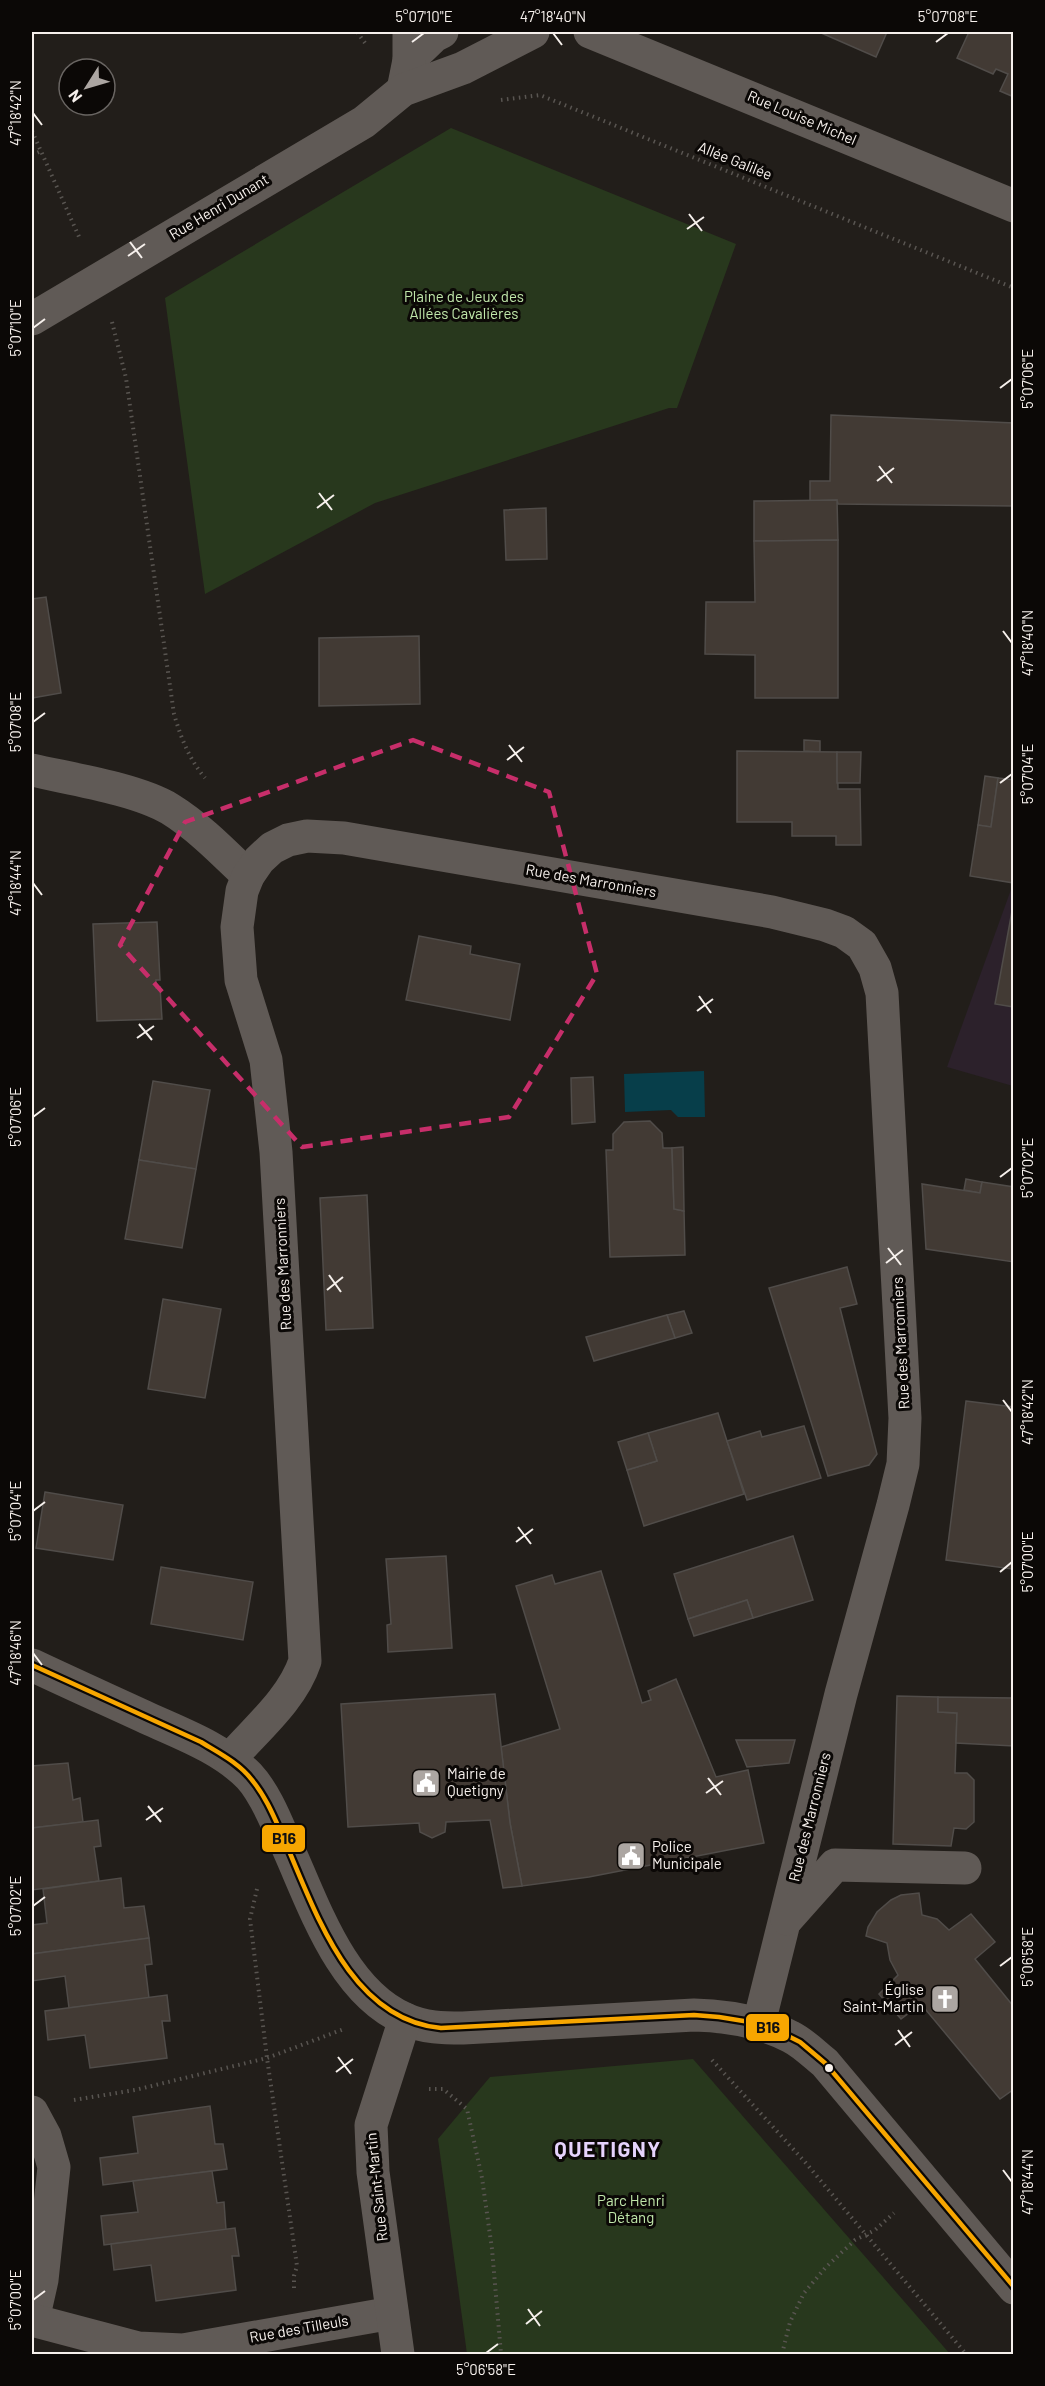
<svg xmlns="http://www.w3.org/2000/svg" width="1045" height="2386" font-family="Barlow,sans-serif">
  <rect width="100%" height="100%" fill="#221e1a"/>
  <polygon fill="#2c212b" points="1013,884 1013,1086 947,1067"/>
  <g fill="#28381d">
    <polygon points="451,128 736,244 677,408 669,408 375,503 205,594 165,298"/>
    <polygon points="693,2059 950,2354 467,2354 438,2139 490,2077"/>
  </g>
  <polygon fill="#073e4a" points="704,1071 705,1117 678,1117 671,1110 625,1112 624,1074"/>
  <g fill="#423a34" stroke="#504c49" stroke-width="1.5">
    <polygon points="819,32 887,32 876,57"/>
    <polygon points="969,32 1014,32 1014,97 1000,91 1008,74 996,69 993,74 957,58"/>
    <polygon points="831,415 1014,423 1014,506 838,504 837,500 810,501 810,481 830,481"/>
    <polygon points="837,500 838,540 754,541 754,501"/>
    <polygon points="546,508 547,559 506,560 504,510"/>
    <polygon points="838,540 838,698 755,698 755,655 705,654 706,602 755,602 754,541"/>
    <polygon points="46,597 61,693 32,698 32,599"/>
    <polygon points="419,636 420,704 319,706 319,638"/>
    <polygon points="804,740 820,741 820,752 804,751"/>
    <polygon points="737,751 837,752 838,789 860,789 861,845 836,845 836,836 792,836 792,822 737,822"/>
    <polygon points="837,752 861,752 860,783 837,783"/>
    <polygon points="985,776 998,778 991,827 978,825"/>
    <polygon points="998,778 1014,780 1014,883 970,876 978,825 991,827"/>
    <polygon points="1014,900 1014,1007 995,1004"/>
    <polygon points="157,922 160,980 156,980 156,988 160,987 162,1019 97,1021 93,924"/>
    <polygon points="419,936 471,946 470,954 520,964 510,1020 406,1000"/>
    <polygon points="593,1077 595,1122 572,1124 571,1078"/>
    <polygon points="153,1081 210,1090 196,1169 139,1160"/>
    <polygon points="650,1121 662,1133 663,1148 672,1148 674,1209 684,1211 685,1255 610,1257 606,1150 613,1150 613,1134 624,1122"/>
    <polygon points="683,1147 684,1211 674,1209 672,1148"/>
    <polygon points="139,1160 196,1169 182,1248 125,1239"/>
    <polygon points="966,1179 982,1182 980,1193 964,1190"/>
    <polygon points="982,1182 1014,1187 1014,1262 926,1249 922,1184 980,1193"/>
    <polygon points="367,1195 373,1328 326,1330 320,1198"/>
    <polygon points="847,1267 857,1304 840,1308 877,1454 869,1465 828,1476 769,1288"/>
    <polygon points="163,1299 221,1309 205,1398 148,1389"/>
    <polygon points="684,1311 692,1333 675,1338 667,1315"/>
    <polygon points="667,1315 675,1338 594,1361 586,1337"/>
    <polygon points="966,1401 1014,1407 1012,1569 946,1560"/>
    <polygon points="718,1413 744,1494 644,1526 627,1470 657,1461 648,1433"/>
    <polygon points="804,1426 821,1478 747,1500 727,1441 760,1431 762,1437"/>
    <polygon points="648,1433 657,1461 627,1470 618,1442"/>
    <polygon points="45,1492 123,1505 113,1560 36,1548"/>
    <polygon points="793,1536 813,1600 753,1618 747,1600 688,1619 674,1574"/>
    <polygon points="446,1556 452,1648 388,1652 387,1625 391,1624 386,1559"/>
    <polygon points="161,1567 253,1582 243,1640 151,1624"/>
    <polygon points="601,1571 642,1703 651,1700 648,1691 676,1679 716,1777 748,1770 764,1843 589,1877 522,1886 510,1823 501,1747 560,1729 516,1586 552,1575 555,1584"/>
    <polygon points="747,1600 753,1618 694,1636 688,1619"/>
    <polygon points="495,1694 510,1823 522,1886 503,1888 490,1820 446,1822 445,1832 432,1838 420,1832 419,1823 348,1827 341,1704"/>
    <polygon points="897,1696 938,1697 938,1712 957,1713 955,1773 967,1773 974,1780 974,1822 966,1829 954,1828 951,1846 893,1844"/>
    <polygon points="938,1697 1014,1698 1014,1746 956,1743 957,1713 938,1712"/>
    <polygon points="736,1740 795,1740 789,1763 747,1767"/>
    <polygon points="68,1763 73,1800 80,1798 83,1822 32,1828 32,1766"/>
    <polygon points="98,1820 101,1846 94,1847 99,1881 32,1890 32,1828"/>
    <polygon points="121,1878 124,1908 144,1906 149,1938 32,1954 32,1925 47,1923 43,1889"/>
    <polygon points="919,1893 922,1915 937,1919 949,1930 971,1914 995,1942 975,1959 1014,2007 1014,2089 1000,2099 921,2004 901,2019 879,1994 898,1975 890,1960 887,1943 866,1936 868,1927 877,1912 891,1900 901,1895"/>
    <polygon points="149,1938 152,1964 145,1965 149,1998 69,2008 65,1976 32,1981 32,1954"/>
    <polygon points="167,1995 170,2021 162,2021 167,2058 90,2068 85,2035 48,2040 45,2011"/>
    <polygon points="210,2106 215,2144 223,2144 227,2169 103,2185 100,2158 138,2153 133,2117"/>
    <polygon points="212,2171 217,2203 224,2202 226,2230 104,2245 101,2216 138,2212 133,2181"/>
    <polygon points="235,2228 239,2256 232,2256 236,2290 156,2301 151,2265 114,2270 111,2244"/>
  </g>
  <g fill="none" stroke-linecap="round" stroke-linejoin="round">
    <g stroke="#595551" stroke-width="4" stroke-dasharray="1.5 4.5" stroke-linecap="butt">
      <polyline points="357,32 365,43"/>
      <polyline points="501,100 540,95 1014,288"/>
      <polyline points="32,131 80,239"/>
      <polyline points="32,155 41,151"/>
      <path d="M112,322L126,378L174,714C181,738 189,759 205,778"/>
      <polyline points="257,1889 250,1919 267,2058 297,2266 294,2276 294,2288"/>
      <polyline points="712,2060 805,2162 966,2354"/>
      <polyline points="429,2089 443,2089 467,2109 482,2178 492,2249 501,2354"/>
      <polyline points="74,2100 135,2090 267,2058 344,2029"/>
      <polyline points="782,2354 790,2322 804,2293 826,2267 855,2240 875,2230 894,2213"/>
    </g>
    <g stroke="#605a56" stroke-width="33">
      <polyline points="590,32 1014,206"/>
      <polyline points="409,60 434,36 442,32"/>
      <polyline points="403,90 409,60 409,32"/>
      <polyline points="32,319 364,122 403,90 463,68 533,32"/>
      <path d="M32,770C71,779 137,789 170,809C199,827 224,853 248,876"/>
      <path d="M32,1665C70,1683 108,1700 147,1718C182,1734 221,1748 249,1776C263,1791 274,1816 282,1835C311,1896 338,1990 405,2019C424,2028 444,2028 463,2028L694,2015C728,2016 761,2021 791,2037C803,2043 814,2054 825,2063L1014,2288"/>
      <path d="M230,1759C256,1729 292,1700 305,1661L276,1152L266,1060L241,980L237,927L242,891L248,876L259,860L272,848L288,840L307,836L344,838L772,912L825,925L844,932L862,945L875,968L882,993L905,1418L903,1464L893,1505L841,1694L759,2023"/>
      <polyline points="787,1919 835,1865 965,1868"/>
      <polyline points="32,2112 45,2136 54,2167 42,2280 33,2320"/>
      <polyline points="32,2320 138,2348 183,2350 392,2313"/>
      <polyline points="398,2354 373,2172 371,2125 405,2019"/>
    </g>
    <g stroke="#0b0806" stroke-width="9">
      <path id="bus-1" d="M32,1665L201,1742C219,1753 239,1763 252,1780C266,1797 274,1817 283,1837C315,1909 348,2019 441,2028L694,2015L719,2017L756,2023L780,2032L800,2042L825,2063L1014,2287"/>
    </g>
    <use href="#bus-1" stroke="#f7a600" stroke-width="4.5"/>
  </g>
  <path fill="none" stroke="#c72e6a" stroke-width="4.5" stroke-dasharray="12 8" stroke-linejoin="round" d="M413,740L549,792L597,974L509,1117L302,1147L120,945L185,822Z"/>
  <path fill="none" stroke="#f6f0ec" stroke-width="2" d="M553,33L562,45M412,42L424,33M936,42L948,33M33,113L42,125M689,214L702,231M687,229L704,217M130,242L142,258M128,256L145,244M33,328L45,319M1000,388L1012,379M879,466L892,483M877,481L894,468M319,493L332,510M317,508L334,495M1003,631L1012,643M33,722L45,713M509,745L522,762M507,760L524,747M1000,783L1012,774M33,883L42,895M699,996L711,1013M697,1011L713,999M139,1024L152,1040M137,1038L154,1026M33,1117L45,1108M1000,1177L1012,1168M888,1248L901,1265M886,1263L903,1250M329,1275L341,1292M327,1290L343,1277M1003,1400L1012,1412M33,1511L45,1502M518,1527L531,1544M516,1542L533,1529M1000,1572L1012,1562M33,1653L42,1665M708,1778L721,1795M706,1793L723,1781M148,1806L161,1822M146,1820L163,1808M33,1906L45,1897M1000,1966L1012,1957M898,2030L910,2047M895,2045L912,2032M338,2057L351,2074M336,2072L353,2059M1003,2170L1012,2182M33,2300L45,2291M528,2309L540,2326M526,2324L542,2311M486,2353L498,2344"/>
  <defs>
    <g id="civic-square" transform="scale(1.5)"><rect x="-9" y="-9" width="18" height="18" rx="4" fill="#aca6a2" stroke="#0b0806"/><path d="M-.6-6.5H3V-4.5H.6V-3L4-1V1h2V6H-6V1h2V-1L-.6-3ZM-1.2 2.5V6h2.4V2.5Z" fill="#fff"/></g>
    <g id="church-square" transform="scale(1.5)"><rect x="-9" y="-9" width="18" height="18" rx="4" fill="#aca6a2" stroke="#0b0806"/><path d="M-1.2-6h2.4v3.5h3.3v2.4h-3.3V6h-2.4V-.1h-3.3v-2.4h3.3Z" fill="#fff"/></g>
  </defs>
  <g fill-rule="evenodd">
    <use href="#civic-square" x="426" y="1783"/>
    <use href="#civic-square" x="631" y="1856"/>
    <use href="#church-square" x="945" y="1999"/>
  </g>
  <circle fill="#f6f0ec" stroke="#0b0806" stroke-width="2" cx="829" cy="2068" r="5"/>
  <g text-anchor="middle" stroke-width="6" stroke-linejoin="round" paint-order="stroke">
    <g font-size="15" fill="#f6f0ec" stroke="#0b0806">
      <text transform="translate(802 118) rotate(23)" y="5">Rue Louise Michel</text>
      <text transform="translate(735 161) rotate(22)" y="5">Allée Galilée</text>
      <text transform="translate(219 207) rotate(-31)" y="5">Rue Henri Dunant</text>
      <text transform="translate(591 881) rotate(10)" y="5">Rue des Marronniers</text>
      <text transform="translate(283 1264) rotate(-93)" y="5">Rue des Marronniers</text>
      <text transform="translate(901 1343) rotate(-93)" y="5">Rue des Marronniers</text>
      <text transform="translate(810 1817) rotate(-76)" y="5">Rue des Marronniers</text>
      <text transform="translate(377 2187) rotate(-96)" y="5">Rue Saint-Martin</text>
      <text transform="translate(299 2329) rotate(-10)" y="5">Rue des Tilleuls</text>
    </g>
    <g font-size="15" fill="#c0e7aa" stroke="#0b0806">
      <text x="464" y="302">Plaine de Jeux des<tspan x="464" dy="17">Allées Cavalières</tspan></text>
      <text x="631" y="2206">Parc Henri<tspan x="631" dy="17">Détang</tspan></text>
    </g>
    <g font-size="15" fill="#f6f0ec" stroke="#0b0806" text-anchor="start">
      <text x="447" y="1779">Mairie de<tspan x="447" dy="17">Quetigny</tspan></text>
      <text x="652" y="1852">Police<tspan x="652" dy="17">Municipale</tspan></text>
      <text x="924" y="1995" text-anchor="end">Église<tspan x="924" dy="17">Saint-Martin</tspan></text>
    </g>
    <g font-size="21" font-weight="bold" letter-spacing="1.5" fill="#e6d3fd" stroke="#0b0806">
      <text x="608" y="2157">QUETIGNY</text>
    </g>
  </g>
  <g stroke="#0b0806" stroke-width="2">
    <rect x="261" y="1824" width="45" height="29" rx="6" fill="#f7a600"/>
    <rect x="745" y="2013" width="45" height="29" rx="6" fill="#f7a600"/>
  </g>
  <g font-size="16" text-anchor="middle" font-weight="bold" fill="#111">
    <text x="284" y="1844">B16</text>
    <text x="768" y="2033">B16</text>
  </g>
  <rect width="1045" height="2386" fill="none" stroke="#0b0806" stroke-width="66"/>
  <g transform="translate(87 87) rotate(233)"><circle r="28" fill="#0b0806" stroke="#696562" stroke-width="1.5"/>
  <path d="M0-4.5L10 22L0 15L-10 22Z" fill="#aca6a2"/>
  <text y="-9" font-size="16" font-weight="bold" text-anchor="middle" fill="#f6f0ec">N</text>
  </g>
  <rect x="33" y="33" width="979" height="2320" fill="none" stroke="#f6f0ec" stroke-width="2"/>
  <g font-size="15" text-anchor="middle" fill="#f6f0ec">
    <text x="424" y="22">5°07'10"E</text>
    <text x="553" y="22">47°18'40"N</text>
    <text x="948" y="22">5°07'08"E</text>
    <text transform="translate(16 113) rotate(-90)" y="5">47°18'42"N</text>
    <text transform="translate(16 328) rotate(-90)" y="5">5°07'10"E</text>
    <text transform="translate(1028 379) rotate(-90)" y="5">5°07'06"E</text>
    <text transform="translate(1028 643) rotate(-90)" y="5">47°18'40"N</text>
    <text transform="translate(16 722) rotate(-90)" y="5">5°07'08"E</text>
    <text transform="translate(1028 774) rotate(-90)" y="5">5°07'04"E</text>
    <text transform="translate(16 883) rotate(-90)" y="5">47°18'44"N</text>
    <text transform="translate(16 1117) rotate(-90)" y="5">5°07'06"E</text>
    <text transform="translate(1028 1168) rotate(-90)" y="5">5°07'02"E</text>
    <text transform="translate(1028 1412) rotate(-90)" y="5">47°18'42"N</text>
    <text transform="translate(16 1511) rotate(-90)" y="5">5°07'04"E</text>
    <text transform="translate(1028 1562) rotate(-90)" y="5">5°07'00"E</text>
    <text transform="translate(16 1653) rotate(-90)" y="5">47°18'46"N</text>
    <text transform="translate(16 1906) rotate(-90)" y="5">5°07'02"E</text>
    <text transform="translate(1028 1957) rotate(-90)" y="5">5°06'58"E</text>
    <text transform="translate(1028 2182) rotate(-90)" y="5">47°18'44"N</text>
    <text transform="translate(16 2300) rotate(-90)" y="5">5°07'00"E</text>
    <text x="486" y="2375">5°06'58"E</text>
  </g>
</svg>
